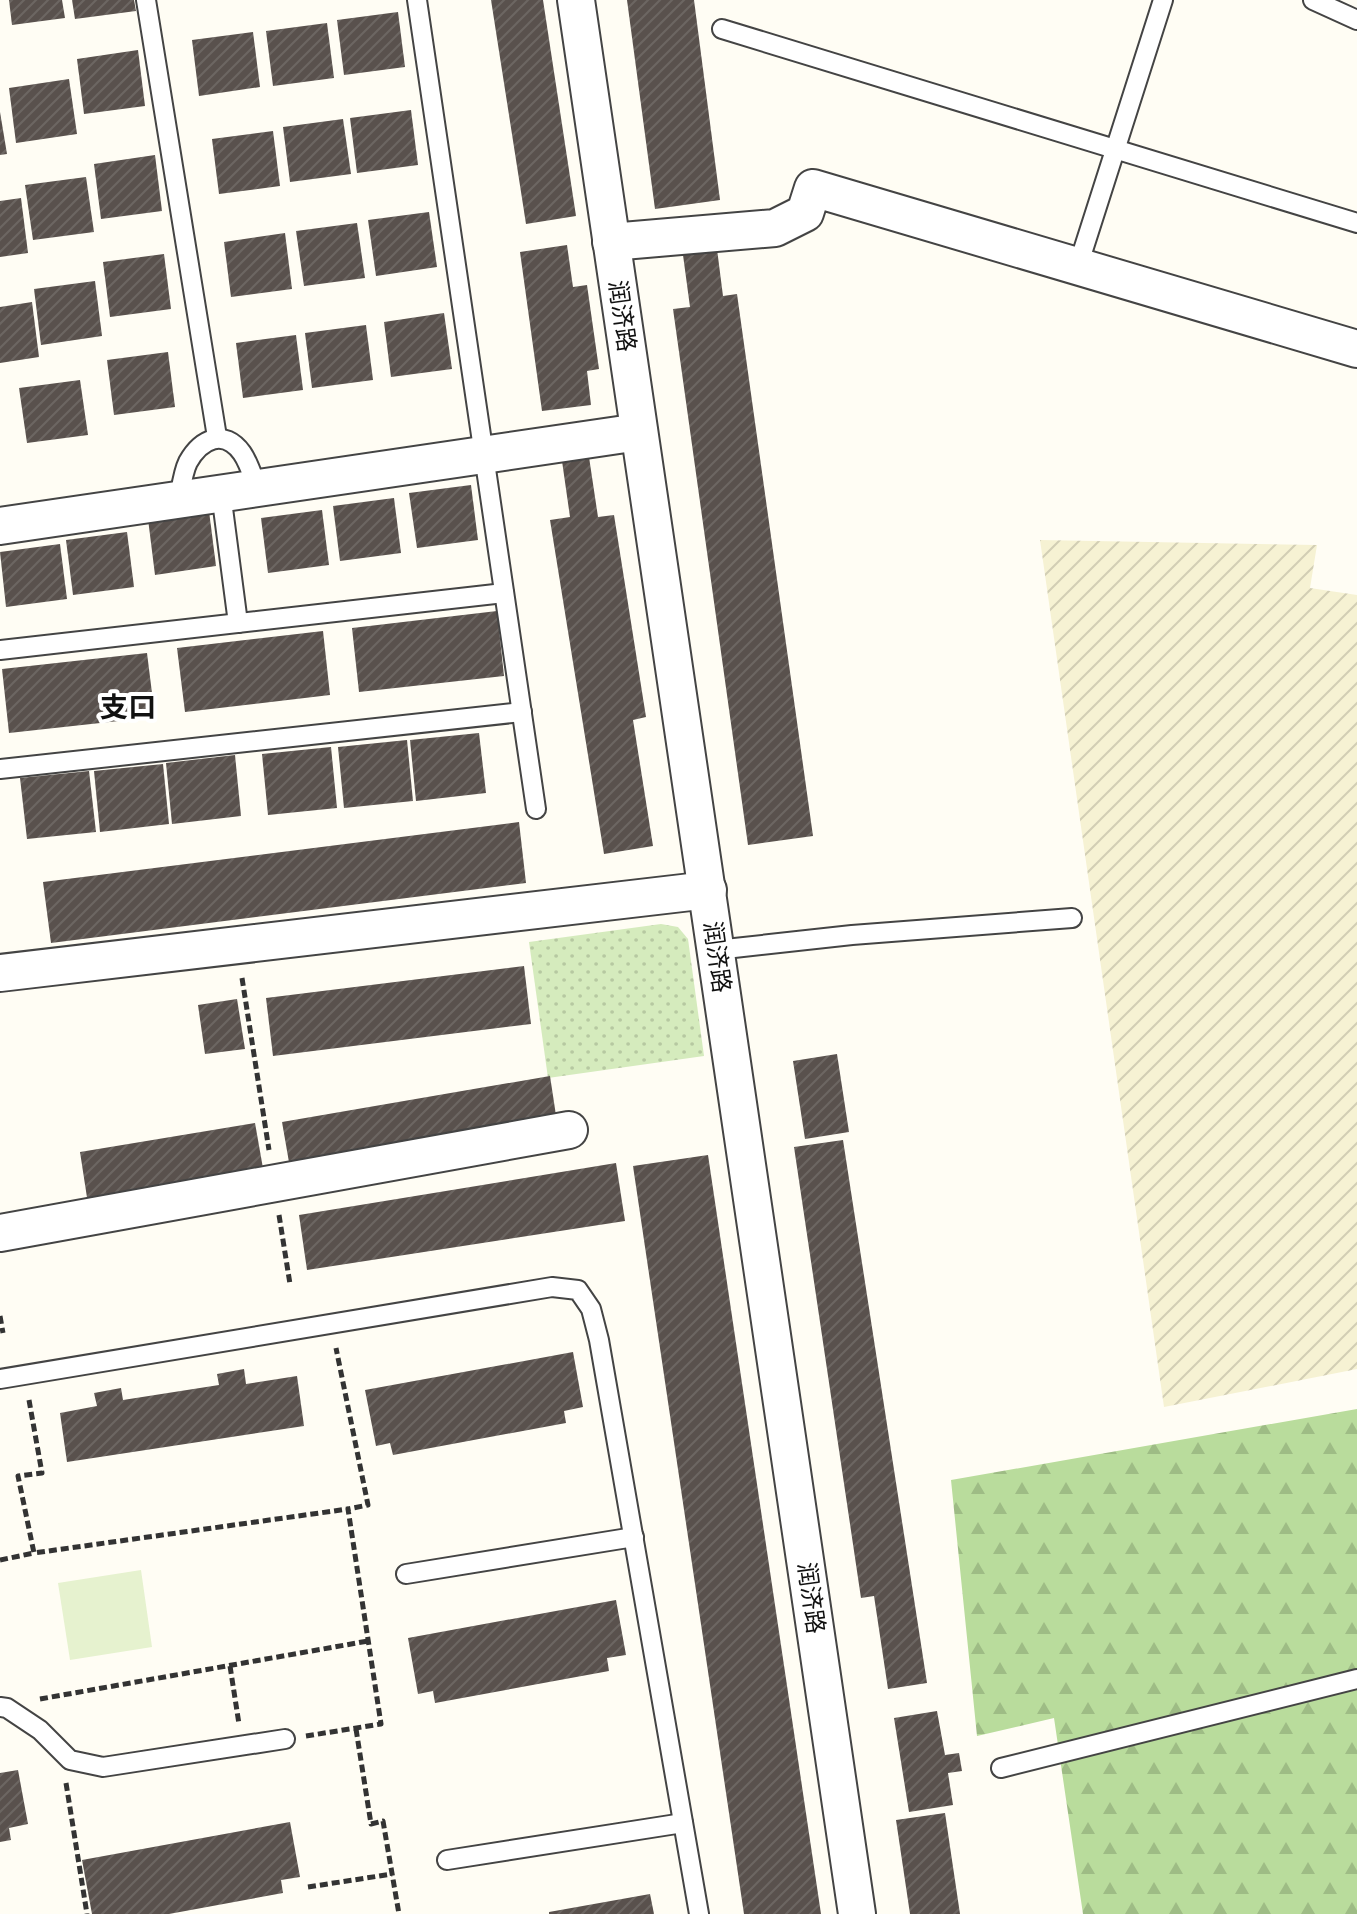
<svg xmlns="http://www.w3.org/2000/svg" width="1357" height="1914" font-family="Merriweather,'Noto Sans SC',serif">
  <defs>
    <pattern id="farmland-furrows" width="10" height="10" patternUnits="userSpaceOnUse" patternTransform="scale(2)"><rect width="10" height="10" fill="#f6f2d3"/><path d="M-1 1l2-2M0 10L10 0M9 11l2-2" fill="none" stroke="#d2ceb4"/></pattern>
    <pattern id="forest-firs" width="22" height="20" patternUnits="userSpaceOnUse" patternTransform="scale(2)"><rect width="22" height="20" fill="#b9dc9c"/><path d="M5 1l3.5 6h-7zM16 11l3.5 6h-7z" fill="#9ebc85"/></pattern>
    <pattern id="park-dots" width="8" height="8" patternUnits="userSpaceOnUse" patternTransform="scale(2)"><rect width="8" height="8" fill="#d5ebbd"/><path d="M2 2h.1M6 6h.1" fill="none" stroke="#b6c8a1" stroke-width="1.8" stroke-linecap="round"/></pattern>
    <pattern id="building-hatch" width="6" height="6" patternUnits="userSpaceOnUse" patternTransform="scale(2)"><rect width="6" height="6" fill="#59514d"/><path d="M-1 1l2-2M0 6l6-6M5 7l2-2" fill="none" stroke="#6c6662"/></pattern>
  </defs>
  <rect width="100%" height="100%" fill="#fffdf4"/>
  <polygon fill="url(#farmland-furrows)" points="1040,540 1317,545 1310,588 1357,595 1357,1369 1164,1407"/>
  <polygon fill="url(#forest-firs)" points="1357,1409 1357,1914 1083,1914 1054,1718 977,1736 951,1480"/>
  <polygon fill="url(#park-dots)" points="661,924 678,927 688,939 704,1056 548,1078 529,942"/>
  <polygon fill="#e6f2cf" points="141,1570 152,1647 70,1660 58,1583"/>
  <g fill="url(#building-hatch)">
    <polygon points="9,0 62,0 65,18 12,25"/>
    <polygon points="72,0 134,0 136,11 75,19"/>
    <polygon points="491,0 543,0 576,216 526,224"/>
    <polygon points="627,0 694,0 720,200 655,209"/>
    <polygon points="398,12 405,67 344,75 337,20"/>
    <polygon points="327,23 334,78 273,86 266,31"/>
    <polygon points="253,32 260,87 199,96 192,40"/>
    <polygon points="138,50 145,106 84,114 77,59"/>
    <polygon points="69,79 77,134 16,143 9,88"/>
    <polygon points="411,110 418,165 357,173 350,118"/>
    <polygon points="0,112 7,154 0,155"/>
    <polygon points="343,119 351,174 290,182 283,127"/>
    <polygon points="273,131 280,186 219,194 212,139"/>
    <polygon points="155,155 162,211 101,219 94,164"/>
    <polygon points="86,177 94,232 33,240 25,185"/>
    <polygon points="21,198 28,253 0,257 0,201"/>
    <polygon points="429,212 437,267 376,276 368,220"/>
    <polygon points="357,223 365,278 304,286 296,231"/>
    <polygon points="285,233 292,289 231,297 224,242"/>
    <polygon points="567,245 573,287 587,285 599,369 587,371 591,405 542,411 520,252"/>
    <polygon points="717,249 723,296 737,294 813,836 748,845 673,309 690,307 683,255"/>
    <polygon points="164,254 171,309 110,317 103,262"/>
    <polygon points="95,281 102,336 41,345 34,289"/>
    <polygon points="32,302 39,357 0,363 0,307"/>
    <polygon points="444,313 452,369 391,377 384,322"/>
    <polygon points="366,325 373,380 312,388 305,333"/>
    <polygon points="296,335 303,390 243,398 236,343"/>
    <polygon points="168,352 175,407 114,415 107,360"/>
    <polygon points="80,380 88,435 27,443 19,388"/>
    <polygon points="589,457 598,517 614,515 646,717 633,720 653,846 604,854 550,520 570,517 562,461"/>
    <polygon points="471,485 478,540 417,548 409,493"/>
    <polygon points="394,498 401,553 340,561 333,506"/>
    <polygon points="322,510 329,565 268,573 261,518"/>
    <polygon points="209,511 216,566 155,575 148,519"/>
    <polygon points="127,532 134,587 73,595 66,540"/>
    <polygon points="60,544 67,599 6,607 0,552"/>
    <polygon points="497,611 504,676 359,692 352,628"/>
    <polygon points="323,631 330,695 185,712 177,648"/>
    <polygon points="147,653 155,717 9,733 2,669"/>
    <polygon points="479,733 486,793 416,801 410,740"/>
    <polygon points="407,740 413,801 344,808 338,747"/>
    <polygon points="331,747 337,808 268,815 262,754"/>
    <polygon points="235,755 241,816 172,824 166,763"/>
    <polygon points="163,764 169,824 100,832 94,771"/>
    <polygon points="89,771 96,832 27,839 20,778"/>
    <polygon points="519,822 526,883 51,943 43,882"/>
    <polygon points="524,966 531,1024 273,1056 266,998"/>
    <polygon points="237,999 245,1049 205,1054 198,1005"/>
    <polygon points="837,1054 849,1132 805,1139 793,1061"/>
    <polygon points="550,1076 557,1122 290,1168 282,1122"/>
    <polygon points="255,1123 264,1174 88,1204 80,1152"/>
    <polygon points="843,1140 927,1683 888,1689 874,1596 861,1598 794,1147"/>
    <polygon points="708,1155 821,1914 744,1914 633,1166"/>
    <polygon points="616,1163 625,1221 307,1270 299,1215"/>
    <polygon points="573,1352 583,1407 564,1411 566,1423 393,1455 390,1443 376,1446 365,1390"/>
    <polygon points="244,1369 246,1384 297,1376 304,1426 67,1462 60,1413 97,1406 94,1393 121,1388 123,1400 219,1385 217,1374"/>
    <polygon points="616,1600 626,1655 607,1658 609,1671 435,1703 433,1691 418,1694 408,1638"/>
    <polygon points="937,1711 945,1755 959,1753 962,1771 948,1773 953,1805 909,1812 894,1718"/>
    <polygon points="18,1770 28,1824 9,1828 11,1840 0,1842 0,1773"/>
    <polygon points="945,1813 960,1914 910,1914 896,1820"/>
    <polygon points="290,1822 300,1877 281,1880 283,1893 169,1914 92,1914 82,1860"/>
    <polygon points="650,1894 654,1914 549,1914 549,1912"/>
  </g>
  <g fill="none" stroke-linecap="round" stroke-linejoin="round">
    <g stroke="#444" stroke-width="22">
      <g id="lane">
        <polyline points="146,0 217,437"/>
        <polyline points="417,0 536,809"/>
        <polyline points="1313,0 1357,20"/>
        <polyline points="722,29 1357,223"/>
        <polyline points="1078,266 1163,0"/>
        <polyline points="221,493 238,623"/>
        <path d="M179,499C181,488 183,472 188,462C201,439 224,428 242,453C249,463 253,477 257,488"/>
        <polyline points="0,650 504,593"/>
        <polyline points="0,769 522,712"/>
        <polyline points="716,950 852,935 1072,918"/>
        <polyline points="0,1379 552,1287 578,1290 591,1309 599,1340 699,1914"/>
        <polyline points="406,1574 634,1537"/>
        <polyline points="0,1707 7,1708 40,1730 70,1760 103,1767 285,1739"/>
        <polyline points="1001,1768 1357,1679"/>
        <polyline points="447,1860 683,1823"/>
      </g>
    </g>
    <g stroke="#444" stroke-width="40">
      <g id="street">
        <polyline points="576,0 857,1914"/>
        <polyline points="611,242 775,228 805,213 813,188 1357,349"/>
        <polyline points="0,526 639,432"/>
        <polyline points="0,973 708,890"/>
        <polyline points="0,1233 569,1130"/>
      </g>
    </g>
    <g stroke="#333" stroke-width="5" stroke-dasharray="8 4" stroke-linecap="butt">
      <polyline points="242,978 269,1150"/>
      <polyline points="279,1215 290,1284"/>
      <polyline points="0,1316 3,1333"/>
      <polyline points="29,1400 42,1473 18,1476 34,1553 348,1509"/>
      <polyline points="0,1560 34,1553"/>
      <polyline points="230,1666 239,1724"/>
      <polyline points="40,1699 368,1641"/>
      <polyline points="356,1729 371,1824 383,1821 399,1914"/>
      <polyline points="306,1736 381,1724 348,1509 368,1505 336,1348"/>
      <polyline points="66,1783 87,1914"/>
      <polyline points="308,1887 392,1874"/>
    </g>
    <use href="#lane" stroke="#fff" stroke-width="18"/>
    <use href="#street" stroke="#fff" stroke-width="36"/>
  </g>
  <g text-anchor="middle" stroke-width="8" stroke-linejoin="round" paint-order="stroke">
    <g font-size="24" fill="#111" stroke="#fff">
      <text transform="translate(622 316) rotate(82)" y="8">润济路</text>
      <text transform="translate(717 957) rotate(82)" y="8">润济路</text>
      <text transform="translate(811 1598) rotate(82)" y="8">润济路</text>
    </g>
    <g font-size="28" font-weight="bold" fill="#111" stroke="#fff">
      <text x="128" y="717">支口</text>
    </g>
  </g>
</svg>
